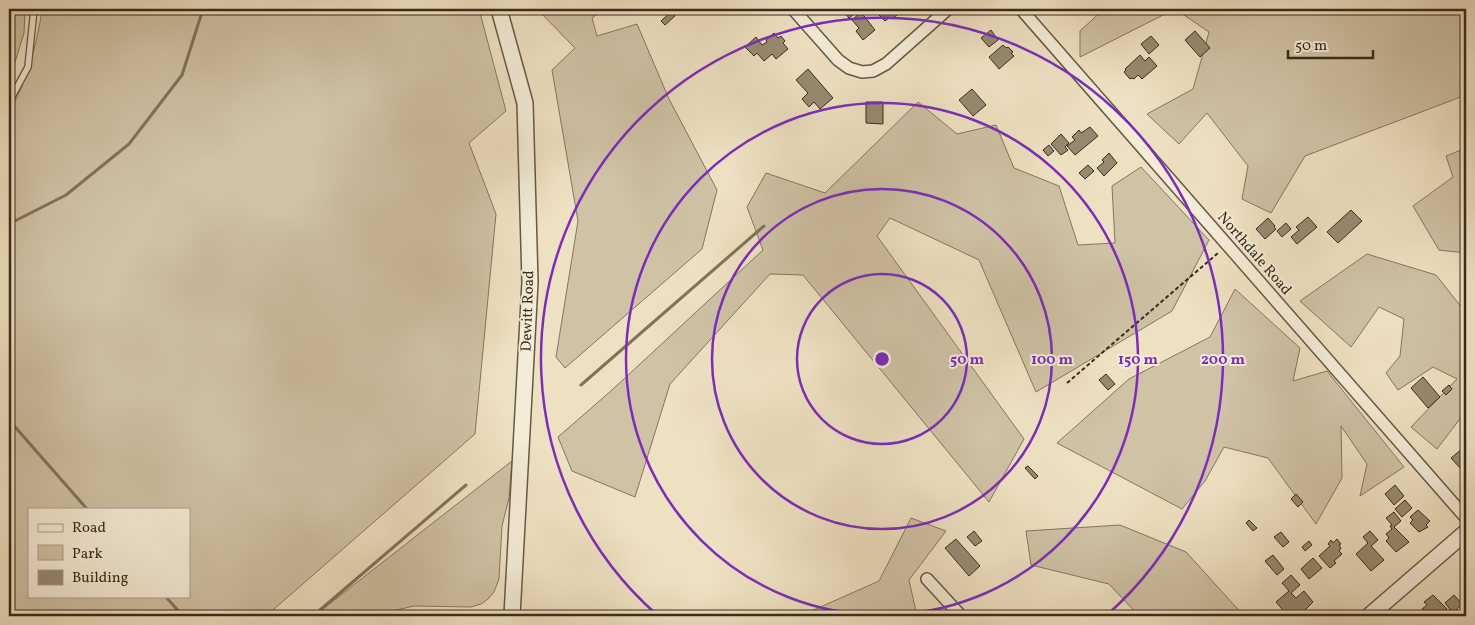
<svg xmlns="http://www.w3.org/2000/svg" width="1475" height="625" font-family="Vollkorn,serif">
  <rect width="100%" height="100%" fill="#eee1c2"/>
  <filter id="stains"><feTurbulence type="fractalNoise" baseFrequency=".004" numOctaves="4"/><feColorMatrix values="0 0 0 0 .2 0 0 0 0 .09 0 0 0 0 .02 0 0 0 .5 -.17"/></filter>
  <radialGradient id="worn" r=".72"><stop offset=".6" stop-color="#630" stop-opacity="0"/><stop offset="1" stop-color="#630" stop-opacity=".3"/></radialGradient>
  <g fill="#cfc2a5" stroke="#847660" fill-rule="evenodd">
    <polygon points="9,9 25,9 24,33 9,82"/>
    <path d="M42,9H479L506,111L469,143L496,214L475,434L266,616H9V114C26,81 37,46 42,9ZM29,509H189V596H29Z"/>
    <polygon points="537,9 604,9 592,18 597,36 637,24 669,99 717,190 702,249 565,368 556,357 578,221 552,70 575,48"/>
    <polygon points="1104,9 1466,9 1466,95 1305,156 1271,213 1242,199 1248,166 1207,113 1179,144 1147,114 1193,89 1209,32 1175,9 1080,57 1080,31"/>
    <polygon points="918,102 957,134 996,125 1014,168 1059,186 1078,245 1115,243 1112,186 1141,167 1209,240 1172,311 1036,392 979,260 890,218 877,236 1024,439 989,502 803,275 770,274 670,384 635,497 572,471 558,437 612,390 763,250 747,207 766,173 825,193"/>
    <polygon points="1466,148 1466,253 1439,250 1413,206 1453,177 1446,156"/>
    <polygon points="1367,254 1436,275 1466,313 1466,411 1437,449 1411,427 1457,379 1433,367 1398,390 1386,373 1400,356 1404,319 1379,307 1351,347 1300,301"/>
    <polygon points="1235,289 1300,348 1293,381 1327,371 1404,467 1360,496 1367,464 1341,426 1342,478 1316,524 1268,458 1224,447 1205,481 1182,509 1057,443 1129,379 1210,337"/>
    <polygon points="512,461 509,498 502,526 499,579 494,592 488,599 481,604 471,607 414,606 392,611 380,616 314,616"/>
    <polygon points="911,518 946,531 909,580 917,616 800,616 879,581"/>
    <polygon points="1120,525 1186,552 1244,616 1139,616 1109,584 1031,565 1026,531"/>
  </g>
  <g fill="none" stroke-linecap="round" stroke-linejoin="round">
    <g stroke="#80735d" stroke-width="3">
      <polyline points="9,224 66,195 129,144 182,75 203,9"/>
      <polyline points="581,385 764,226"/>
      <polyline points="9,420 87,509"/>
      <polyline points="165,596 183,616"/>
      <polyline points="313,616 466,485"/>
    </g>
  </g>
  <g fill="#978a71" stroke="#392b1a">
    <polygon points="849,9 856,9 858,11 849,18 844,12"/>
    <polygon points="873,9 900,9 902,11 892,19 890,17 885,21"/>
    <polygon points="671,12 675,16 665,25 661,21"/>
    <polygon points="861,12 875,30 863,40 856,31 859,28 852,20"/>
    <polygon points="991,30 998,40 989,47 981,38"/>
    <polygon points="1195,31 1210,48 1200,57 1185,40"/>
    <polygon points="774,33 778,38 781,36 785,41 783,43 788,49 776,59 772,54 764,61 757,53 754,56 745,47 756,37 762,45 767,42 766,40"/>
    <polygon points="1151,36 1159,45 1149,54 1141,44"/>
    <polygon points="1003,45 1006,48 1008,47 1013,52 1011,53 1014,56 999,69 989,57"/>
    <polygon points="1140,55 1145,61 1149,57 1157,66 1142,79 1138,75 1134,79 1132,78 1130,79 1124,72 1126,70 1125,69"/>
    <polygon points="808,69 833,98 820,109 814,102 809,107 802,99 808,93 796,80"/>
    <polygon points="972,89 986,105 973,116 959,100"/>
    <polygon points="866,102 883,102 883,124 866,123"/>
    <polygon points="1090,127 1098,136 1075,155 1067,146 1075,140 1072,137 1079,130 1081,133"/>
    <polygon points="1061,134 1069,143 1065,147 1068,150 1061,155 1051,144"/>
    <polygon points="1049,145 1054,151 1048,156 1043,150"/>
    <polygon points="1109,153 1117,163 1104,176 1097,168 1104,162 1102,160"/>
    <polygon points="1088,165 1094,171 1085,179 1079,173"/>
    <polygon points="1351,210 1362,221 1338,243 1327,232"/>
    <polygon points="1308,217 1317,227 1297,244 1291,237 1299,230 1296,227"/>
    <polygon points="1268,218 1275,226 1274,227 1276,229 1265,239 1256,229"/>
    <polygon points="1286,223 1291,229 1282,237 1277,231"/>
    <polygon points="1106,374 1115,384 1108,390 1099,380"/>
    <polygon points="1423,377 1440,397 1428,408 1411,388"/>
    <polygon points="1449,385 1452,389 1446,395 1442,391"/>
    <polygon points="1462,449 1466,455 1466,465 1461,469 1451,458"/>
    <polygon points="1028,466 1038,476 1035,479 1025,468"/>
    <polygon points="1395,485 1404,496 1394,505 1385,494"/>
    <polygon points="1296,494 1303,502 1298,507 1291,499"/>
    <polygon points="1405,500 1412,508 1402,517 1395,509"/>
    <polygon points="1418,510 1430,521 1426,525 1428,527 1419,532 1410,523 1413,520 1410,517"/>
    <polygon points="1394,512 1401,521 1394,527 1409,542 1396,552 1386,541 1389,538 1386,534 1392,529 1390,526 1392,525 1386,518"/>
    <polygon points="1249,520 1257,528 1253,531 1246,523"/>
    <polygon points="974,531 982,541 975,546 967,537"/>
    <polygon points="1370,531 1378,540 1371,546 1384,560 1371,571 1356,554 1368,543 1363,537"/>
    <polygon points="1281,532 1289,542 1283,547 1274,537"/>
    <polygon points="956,539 980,566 969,576 945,548"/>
    <polygon points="1337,539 1341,544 1339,545 1341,548 1339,551 1342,554 1334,561 1336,563 1330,568 1319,556 1330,546 1328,544 1331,540 1333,543"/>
    <polygon points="1309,541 1312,545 1305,551 1302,547"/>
    <polygon points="1273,555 1284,569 1277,575 1265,561"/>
    <polygon points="1313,558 1322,568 1309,579 1301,569"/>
    <polygon points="1291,575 1300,585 1291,593 1296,598 1304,591 1313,602 1299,616 1288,616 1276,602 1289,591 1282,583"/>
    <polygon points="1433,595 1447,609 1440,615 1437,611 1435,613 1438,616 1428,616 1422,609 1427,605 1424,602"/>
    <polygon points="1454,595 1462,604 1453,613 1445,603"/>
  </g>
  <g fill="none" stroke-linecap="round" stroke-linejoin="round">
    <g stroke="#665844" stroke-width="8">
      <polyline id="service" points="9,102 28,67 34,9"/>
    </g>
    <g stroke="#665844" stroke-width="14">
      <g id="minor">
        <polyline points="793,9 838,60 849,68 862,72 873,71 886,64 948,9"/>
        <polyline points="1021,9 1466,518"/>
        <polyline points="927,579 961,616"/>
      </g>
    </g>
    <g stroke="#665844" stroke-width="18">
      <g id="tertiary">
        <polyline points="499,9 525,103 530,282 512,616"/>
        <polyline points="1369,616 1466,532"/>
      </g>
    </g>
    <polyline stroke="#392b1a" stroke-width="2" stroke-dasharray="4 2.5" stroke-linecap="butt" points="1067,383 1218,253"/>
    <use href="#service" stroke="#f4ecd7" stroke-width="5.5"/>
    <use href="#minor" stroke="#f4ecd7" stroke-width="11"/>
    <use href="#tertiary" stroke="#f4ecd7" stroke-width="15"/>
  </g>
  <g fill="none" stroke="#7b2cbf" stroke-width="2.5">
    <circle cx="882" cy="359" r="85"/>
    <circle cx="882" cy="359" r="170"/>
    <circle cx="882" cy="359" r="256"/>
    <path d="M656 614A341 341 0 1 1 1108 614"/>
  </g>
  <g text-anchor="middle" stroke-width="4" stroke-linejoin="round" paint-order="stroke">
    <g font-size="15" fill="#392b1a" stroke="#f4ecd7">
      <text transform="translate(1255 253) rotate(49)" y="5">Northdale Road</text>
      <text transform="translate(527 311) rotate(-88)" y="5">Dewitt Road</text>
    </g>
  </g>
  <circle cx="882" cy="359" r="8" fill="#7b2cbf" stroke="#f4ecd7" stroke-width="2.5"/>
  <g font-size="15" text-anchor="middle" font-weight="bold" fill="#7b2cbf" stroke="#f4ecd7" stroke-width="4" stroke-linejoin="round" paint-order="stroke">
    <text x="967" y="364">50 m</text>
    <text x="1052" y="364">100 m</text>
    <text x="1138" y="364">150 m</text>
    <text x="1223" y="364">200 m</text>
  </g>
  <rect width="1475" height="625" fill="none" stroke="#eee1c2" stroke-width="30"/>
  <rect x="10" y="10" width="1455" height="605" fill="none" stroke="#392b1a" stroke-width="2.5"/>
  <rect x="15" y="15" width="1445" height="595" fill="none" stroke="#392b1a"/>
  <rect x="28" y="508" width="162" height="90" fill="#f4ecd7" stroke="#a99f8b"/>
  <rect x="38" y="524" width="25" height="8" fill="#f4ecd7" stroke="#a99f8b"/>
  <text x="72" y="532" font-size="15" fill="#392b1a">Road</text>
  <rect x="38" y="545" width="25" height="15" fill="#cfc2a5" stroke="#a99f8b"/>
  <text x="72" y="558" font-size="15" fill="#392b1a">Park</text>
  <rect x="38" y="570" width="25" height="15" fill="#978a71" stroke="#a99f8b"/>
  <text x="72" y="582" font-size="15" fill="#392b1a">Building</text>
  <path d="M1288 50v8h85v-8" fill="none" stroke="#392b1a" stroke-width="2.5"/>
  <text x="1295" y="50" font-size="15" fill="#392b1a" stroke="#f4ecd7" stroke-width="4" paint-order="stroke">50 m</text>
  <rect width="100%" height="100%" filter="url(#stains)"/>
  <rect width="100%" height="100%" fill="url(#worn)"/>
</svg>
